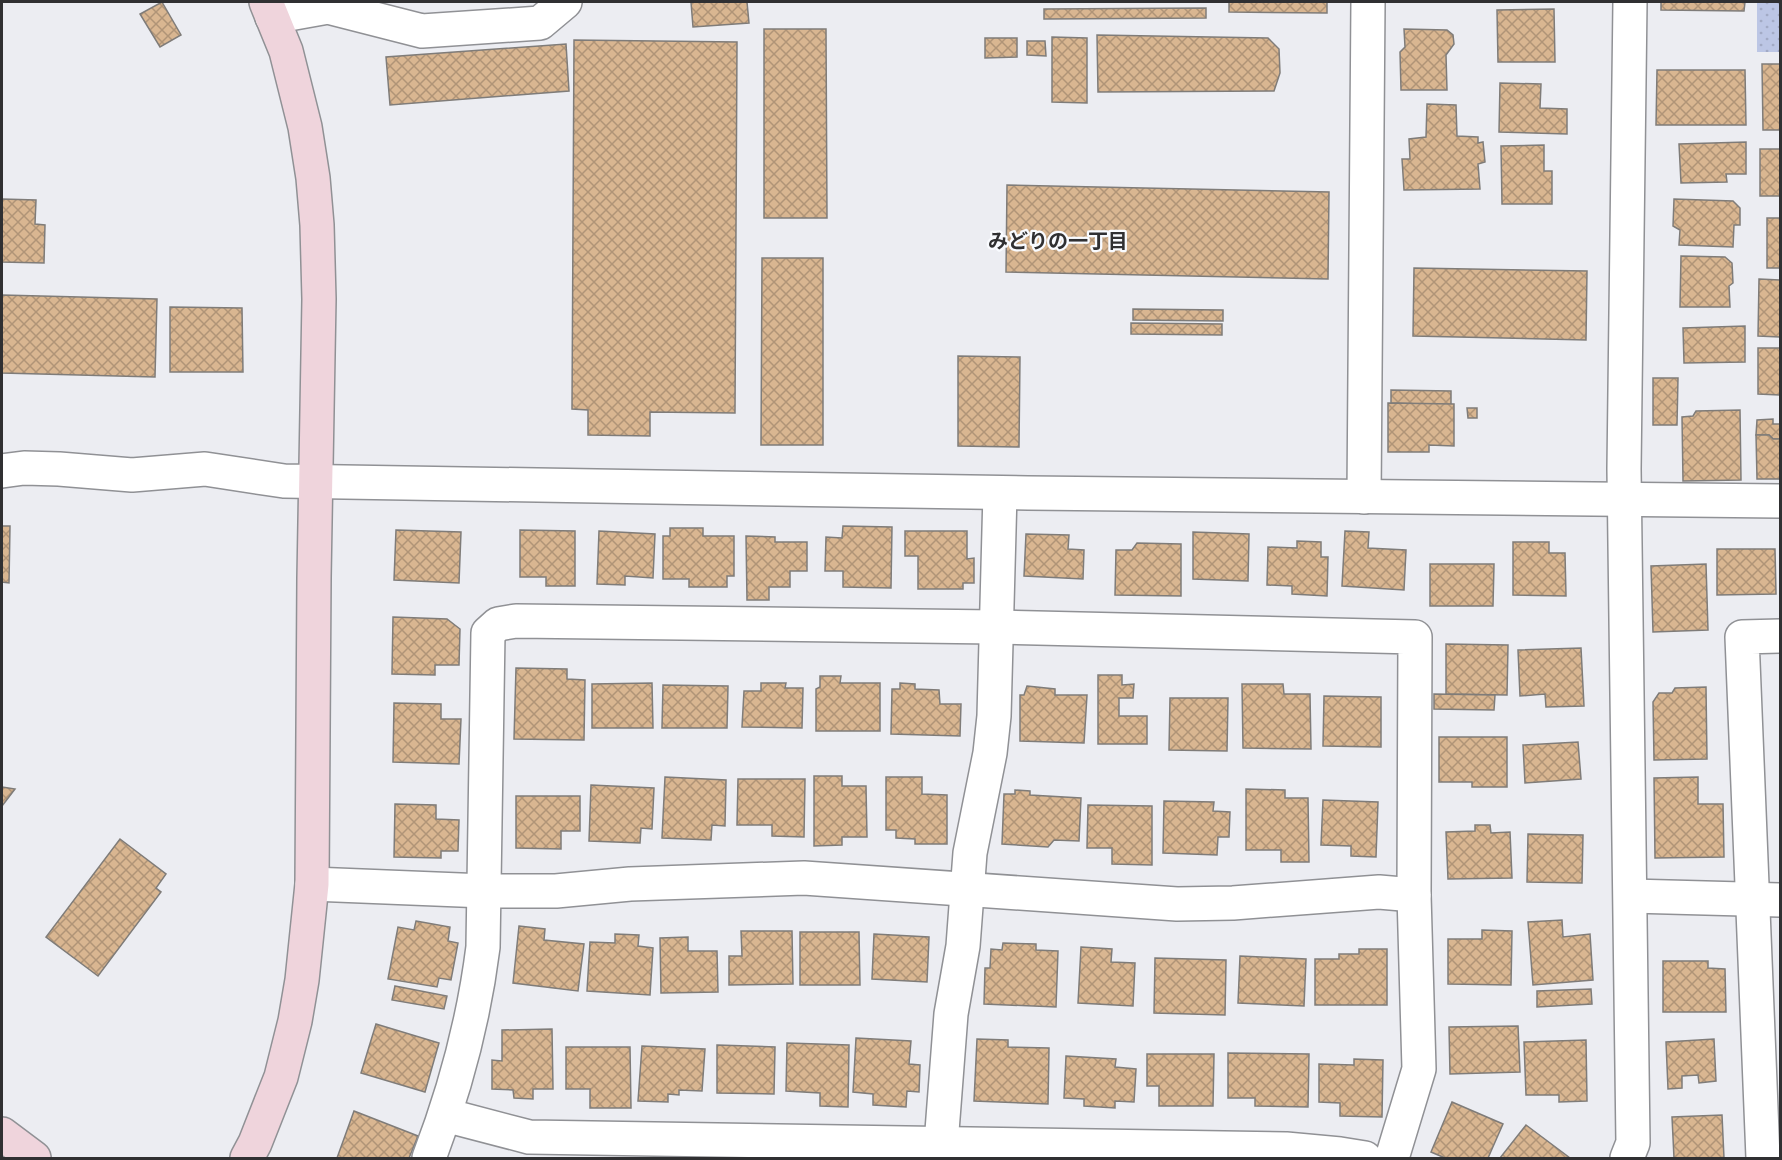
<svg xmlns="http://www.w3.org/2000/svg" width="1782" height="1160" font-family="'Archivo Narrow','Noto Sans JP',sans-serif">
  <defs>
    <pattern id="grass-dots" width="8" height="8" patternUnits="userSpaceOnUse" patternTransform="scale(1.5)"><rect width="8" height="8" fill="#bcc6e5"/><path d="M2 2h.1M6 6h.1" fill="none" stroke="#a2aac5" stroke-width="1.8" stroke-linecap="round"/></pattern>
    <pattern id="building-cross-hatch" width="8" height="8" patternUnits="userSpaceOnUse" patternTransform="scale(1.5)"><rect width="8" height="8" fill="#d9b691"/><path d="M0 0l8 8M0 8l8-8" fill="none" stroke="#b09477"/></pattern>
  </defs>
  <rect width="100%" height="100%" fill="#ecedf2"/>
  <rect fill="url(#grass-dots)" x="1757" y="2" width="23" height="50"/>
  <g fill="url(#building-cross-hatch)" stroke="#7f7c79" stroke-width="1.5">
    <polygon points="162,2 181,35 160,47 140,14"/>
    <polygon points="691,2 747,2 749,23 693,27"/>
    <polygon points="1229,2 1327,2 1327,13 1229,12"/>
    <polygon points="1661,2 1745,2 1744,11 1661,10"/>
    <polygon points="1206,8 1206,18 1044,19 1044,9"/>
    <polygon points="1554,9 1555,62 1498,62 1497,10"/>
    <polygon points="764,29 826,29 827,218 764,218"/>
    <polygon points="1404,29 1447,30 1453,35 1454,44 1446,55 1447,90 1401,90 1400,52 1405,47"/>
    <polygon points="1097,35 1268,38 1279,49 1280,73 1274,91 1098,92"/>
    <polygon points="1052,37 1087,38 1087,103 1052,102"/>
    <polygon points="985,38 1017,38 1017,57 985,58"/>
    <polygon points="574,40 737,42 735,413 650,412 650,436 588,435 588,410 572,409"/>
    <polygon points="1027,41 1045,41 1046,56 1027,55"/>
    <polygon points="566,44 569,91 390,105 386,57"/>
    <polygon points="1762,64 1780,64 1780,130 1763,130"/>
    <polygon points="1657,70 1745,70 1746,125 1656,125"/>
    <polygon points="1500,83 1541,84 1540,108 1567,109 1567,134 1499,132"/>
    <polygon points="1427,104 1456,105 1457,136 1478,137 1478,143 1483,142 1485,162 1478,164 1480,189 1404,190 1402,159 1410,159 1409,139 1426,137"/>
    <polygon points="1746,142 1746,174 1726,174 1727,182 1681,183 1679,144"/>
    <polygon points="1544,145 1544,171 1552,171 1552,204 1502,204 1501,146"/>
    <rect x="1760" y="149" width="20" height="47"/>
    <polygon points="1007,185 1329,192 1328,279 1006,272"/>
    <polygon points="2,199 36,200 35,224 45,225 44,263 2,262"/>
    <polygon points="1674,199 1733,201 1740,208 1740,225 1734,225 1733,247 1679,245 1680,230 1673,226"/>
    <rect x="1767" y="218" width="13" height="50"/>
    <polygon points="1681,256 1725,257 1732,263 1733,283 1729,286 1730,307 1680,307"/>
    <polygon points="762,258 823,258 823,445 761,445"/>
    <polygon points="1414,268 1587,271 1586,340 1413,336"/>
    <polygon points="1759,279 1780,280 1780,337 1758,336"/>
    <polygon points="2,295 157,299 155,377 2,373"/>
    <polygon points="170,307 242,308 243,372 170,372"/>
    <polygon points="1133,309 1223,310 1223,321 1133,320"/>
    <polygon points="1131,323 1222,324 1222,335 1131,334"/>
    <polygon points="1745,326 1745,362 1684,363 1683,328"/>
    <polygon points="1758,348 1780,348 1780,395 1758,394"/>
    <polygon points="958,356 1020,357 1019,447 958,446"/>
    <polygon points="1653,378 1678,378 1677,425 1653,425"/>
    <polygon points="1391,390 1451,391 1451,405 1391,403"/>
    <polygon points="1388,403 1454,404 1454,446 1429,445 1429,452 1388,452"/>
    <polygon points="1467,408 1477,408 1477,418 1468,418"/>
    <polygon points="1740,410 1741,480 1683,481 1682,417 1693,416 1696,411"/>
    <polygon points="1773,419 1773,424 1780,424 1780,439 1773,439 1769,435 1756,435 1757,420"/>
    <polygon points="1756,435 1769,435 1773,439 1780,439 1780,479 1757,479"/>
    <polygon points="2,526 10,526 9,583 2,582"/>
    <polygon points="843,526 892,527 891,588 843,587 843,571 825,571 826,537 842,538"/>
    <polygon points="670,528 703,528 703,536 734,536 734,576 727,576 727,587 689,587 689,579 663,579 663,536 670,536"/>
    <polygon points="396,530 461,532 459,583 394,580"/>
    <polygon points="520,530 575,531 575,586 546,586 546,577 520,577"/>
    <polygon points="599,531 655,534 653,578 625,576 625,585 597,584"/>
    <polygon points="905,531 967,531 967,559 974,558 974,583 963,583 963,589 918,589 918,556 905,556"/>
    <polygon points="1345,531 1369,532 1368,548 1406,550 1404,590 1342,586"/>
    <polygon points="1193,532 1249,534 1248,581 1193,579"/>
    <polygon points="1026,534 1069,535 1068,549 1084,550 1083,579 1024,576"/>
    <polygon points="746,536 775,537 775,542 807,542 807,571 790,571 790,587 769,587 769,600 747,600"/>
    <polygon points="1297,541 1321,542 1321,557 1328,557 1327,596 1292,594 1292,586 1267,585 1268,547 1297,548"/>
    <polygon points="1513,542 1549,542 1549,553 1565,553 1566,596 1513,595"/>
    <polygon points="1137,543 1181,544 1181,596 1115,595 1116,550 1132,550"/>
    <polygon points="1717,549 1775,549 1776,594 1717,595"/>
    <polygon points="1430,564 1494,564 1493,606 1430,606"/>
    <polygon points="1706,564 1708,630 1653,632 1651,566"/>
    <polygon points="393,617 447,619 460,629 459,665 435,665 435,675 392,674"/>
    <polygon points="1446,644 1508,645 1507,695 1446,694"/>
    <polygon points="1581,648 1584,706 1546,707 1545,694 1520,696 1518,650"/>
    <polygon points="516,668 567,669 567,679 585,680 584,740 514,739"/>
    <polygon points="1098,675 1122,675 1122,685 1134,684 1133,698 1119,698 1119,716 1147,716 1147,744 1098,744"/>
    <polygon points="820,676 841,676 840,683 880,683 880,731 816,731 816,689 820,687"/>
    <polygon points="652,683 653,728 592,728 592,684"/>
    <polygon points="761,683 786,683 785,688 803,688 802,728 742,727 744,691 761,691"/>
    <polygon points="900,683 915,684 915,689 939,690 940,704 961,704 960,736 891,734 892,689 900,689"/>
    <polygon points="1242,684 1283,684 1284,694 1310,694 1311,749 1243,748"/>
    <polygon points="663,685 728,686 727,728 662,728"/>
    <polygon points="1027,686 1055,689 1055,695 1087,695 1084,743 1020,741 1020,695 1024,695"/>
    <polygon points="1706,687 1707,759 1654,760 1653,702 1659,693 1672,693 1675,688"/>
    <polygon points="1434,694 1495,695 1494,710 1434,709"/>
    <polygon points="1324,696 1381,697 1381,747 1323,746"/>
    <polygon points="1170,698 1228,698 1227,751 1169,750"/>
    <polygon points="394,703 441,704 441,719 461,719 459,764 393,762"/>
    <polygon points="1439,737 1507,737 1507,787 1472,787 1472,782 1439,782"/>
    <polygon points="1578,742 1581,779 1525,783 1523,745"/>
    <polygon points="814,776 842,776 842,786 866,786 867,837 842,837 842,845 814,846"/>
    <polygon points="665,777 726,780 725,826 712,825 711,840 662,838"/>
    <polygon points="886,777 922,777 922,794 947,795 947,844 915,844 915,839 896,838 896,830 886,830"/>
    <polygon points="1698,777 1698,804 1723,804 1724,857 1655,858 1654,778"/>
    <polygon points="738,779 805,779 804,837 772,836 772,825 737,825"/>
    <polygon points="591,785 654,788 652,829 641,828 640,843 589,841"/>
    <polygon points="2,787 15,789 2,806"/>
    <polygon points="1246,789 1285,790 1285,798 1308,798 1309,862 1281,862 1281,850 1246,850"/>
    <polygon points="1015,790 1030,791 1030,795 1081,798 1079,841 1054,840 1048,847 1002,844 1004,794 1015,794"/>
    <polygon points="516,796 580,796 580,831 561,831 561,849 516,848"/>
    <polygon points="1323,800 1378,802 1376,857 1351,856 1351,846 1321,845"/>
    <polygon points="1164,801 1214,802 1213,811 1230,812 1229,837 1218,837 1217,855 1163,853"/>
    <polygon points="395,804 436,805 436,819 459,820 458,851 441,851 441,858 394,857"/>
    <polygon points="1088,805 1152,806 1152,865 1112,864 1112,848 1087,848"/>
    <polygon points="1475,825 1490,825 1491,833 1510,832 1512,878 1448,879 1446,832 1475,831"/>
    <polygon points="1528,834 1583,835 1582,883 1527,882"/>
    <polygon points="120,839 166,874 156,888 161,892 98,976 46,937"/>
    <polygon points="1562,920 1563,937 1590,934 1593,980 1533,985 1528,922"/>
    <polygon points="416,921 450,927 448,941 458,943 451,980 439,978 437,987 388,979 398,927 414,930"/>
    <polygon points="519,926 545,929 544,940 584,944 578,991 513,983"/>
    <polygon points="1482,930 1512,931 1511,985 1448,984 1448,939 1482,939"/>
    <polygon points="741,931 792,931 793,984 729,985 729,956 742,956"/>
    <polygon points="800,932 859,932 860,985 800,985"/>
    <polygon points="615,934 639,935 638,946 653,948 650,995 587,991 590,942 615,943"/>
    <polygon points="874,934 929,937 927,982 872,979"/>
    <polygon points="688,937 688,951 717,951 718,992 661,993 660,938"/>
    <polygon points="1003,943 1036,944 1036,950 1058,951 1056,1007 984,1004 985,968 990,968 991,949 1002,950"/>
    <polygon points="1081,947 1112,949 1111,962 1135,963 1133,1006 1078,1003"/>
    <polygon points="1359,949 1387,949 1387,1005 1315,1005 1315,959 1339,959 1339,954 1359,954"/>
    <polygon points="1240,956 1306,959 1304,1006 1238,1003"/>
    <polygon points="1155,958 1226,960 1225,1015 1154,1013"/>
    <polygon points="1663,961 1708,961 1708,968 1725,969 1726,1012 1663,1012"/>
    <polygon points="395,986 447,996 444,1009 392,1000"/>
    <polygon points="1591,989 1592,1004 1537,1007 1537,991"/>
    <polygon points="376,1024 439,1043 425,1092 361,1073"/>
    <polygon points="1518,1026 1520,1072 1450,1074 1449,1027"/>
    <polygon points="552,1029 553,1089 533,1089 533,1099 514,1098 513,1090 492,1089 492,1060 502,1061 502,1030"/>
    <polygon points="856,1038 911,1041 909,1064 920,1065 919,1092 907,1091 906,1107 873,1105 873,1094 853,1092"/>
    <polygon points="977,1039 1008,1040 1008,1047 1049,1048 1048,1104 974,1101"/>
    <polygon points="1714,1039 1716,1081 1699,1083 1698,1075 1682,1076 1682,1088 1668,1089 1666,1042"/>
    <polygon points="1586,1040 1587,1101 1559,1102 1559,1095 1526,1095 1524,1042"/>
    <polygon points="787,1043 849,1045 848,1107 820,1106 820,1093 786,1091"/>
    <polygon points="717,1045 775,1047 774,1094 717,1093"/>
    <polygon points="642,1046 705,1049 702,1091 679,1090 679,1095 668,1094 668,1102 638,1101"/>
    <polygon points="566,1047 630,1047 631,1108 590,1108 590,1089 566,1089"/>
    <polygon points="1228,1053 1309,1054 1308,1107 1255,1106 1255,1098 1228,1098"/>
    <polygon points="1147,1054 1214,1054 1213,1106 1159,1106 1159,1086 1147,1086"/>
    <polygon points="1066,1056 1116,1059 1115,1067 1136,1069 1134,1102 1115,1101 1115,1108 1084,1106 1084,1099 1064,1098"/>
    <polygon points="1354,1059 1383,1060 1382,1117 1340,1116 1340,1103 1319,1102 1319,1064 1354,1065"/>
    <polygon points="1452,1102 1503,1124 1488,1158 1445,1158 1431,1152"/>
    <polygon points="354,1111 418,1136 409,1158 337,1158"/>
    <polygon points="1722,1115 1724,1158 1674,1158 1672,1117"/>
    <polygon points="1526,1125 1570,1158 1500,1158"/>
  </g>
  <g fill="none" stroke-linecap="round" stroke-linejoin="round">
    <g stroke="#909195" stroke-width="36">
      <g id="street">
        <polyline points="272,17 328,7 422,31 540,23 565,2"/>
        <path d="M2,471L24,468L59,469L132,475L205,469L284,481C532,484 780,490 1028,493C1279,496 1530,496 1780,501"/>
        <polyline points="1364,497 1368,2"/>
        <polyline points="312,884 485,891 556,891 630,884 804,878 1177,904 1233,903 1379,892 1414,895"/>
        <polyline points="1631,896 1780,900"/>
        <polyline points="445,1115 529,1137 1286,1149 1340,1154 1365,1158"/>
        <polyline points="941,1144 951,1014 963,946 970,853 990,753 994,716 1000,493"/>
        <path d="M429,1158C455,1090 474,1019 483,947L488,633L498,624L516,621L995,627L1415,637L1414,895L1419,1069L1392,1158"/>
        <polyline points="1627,1158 1633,1143 1624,469 1630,2"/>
        <polyline points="1763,1158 1742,637 1780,636"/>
      </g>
    </g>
    <g stroke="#909195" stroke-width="36">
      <g id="secondary">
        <polyline points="2,1134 34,1158"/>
        <polyline points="247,1158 255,1143 281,1077 295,1021 302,980 312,884 314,578 319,299 317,225 313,178 305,127 286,51 266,2"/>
      </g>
    </g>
    <use href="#street" stroke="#fff" stroke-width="33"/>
    <use href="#secondary" stroke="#efd4dc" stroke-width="33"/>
  </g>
  <g text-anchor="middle" stroke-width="4.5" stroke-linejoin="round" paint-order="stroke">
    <g font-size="20" font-weight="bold" fill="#303032" stroke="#f9fbff">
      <text x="1058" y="248">みどりの一丁目</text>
    </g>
  </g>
  <rect width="1782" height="1160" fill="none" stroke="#303032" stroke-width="6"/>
</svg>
